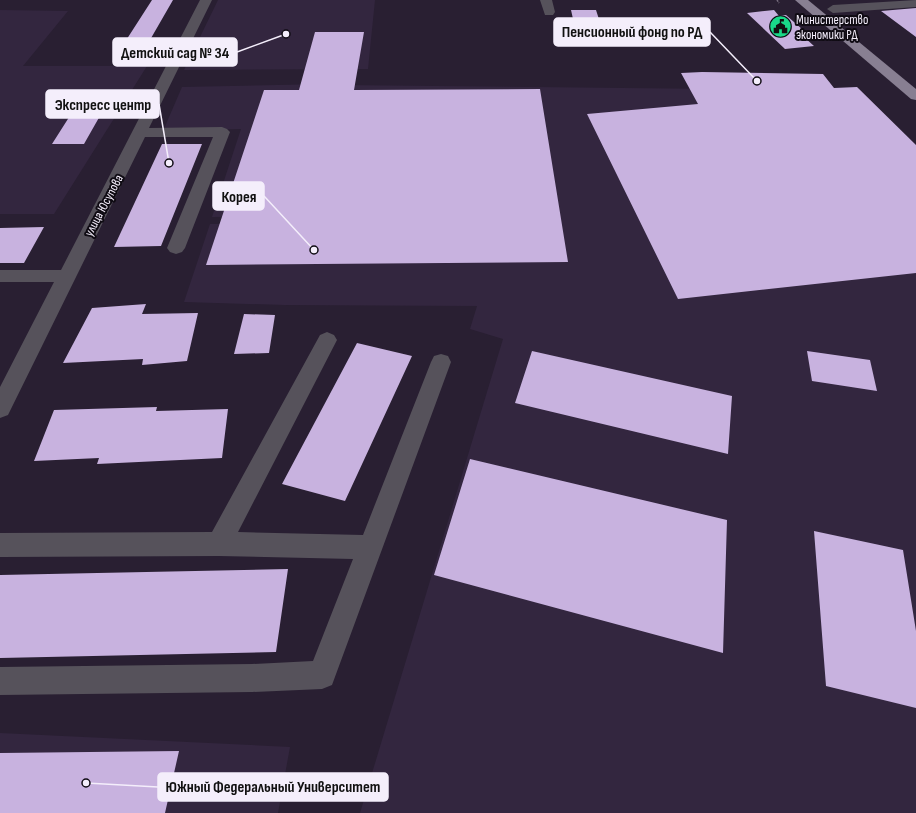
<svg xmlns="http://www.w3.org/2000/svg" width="916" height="813" font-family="'Sofia Sans Condensed',sans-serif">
<rect width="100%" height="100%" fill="#291f32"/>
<path fill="#33263f" d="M218 0H375L368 69 184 70Z
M0 10 68 11 23 66H147L54 214H0Z
M325 84 300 216 212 217 241 129 163 131 182 87Z
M337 85 810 90 916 205V813H360L503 339 470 329 477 306 285 305 184 302 210 224H311Z
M0 733 290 747 278 813H0Z"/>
<path fill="#c8b2df" d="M152 0H173L139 59H114Z
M916 8V37L881 11Z
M571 10H596L606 41H578Z
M774 10 779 16 786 15 811 37H804L814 46 785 49 747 13Z
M315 32H364L354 90 540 89 568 262 206 265 264 90H299Z
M702 72 823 74 834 88 857 87 916 145V273L678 299 587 114 698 104 681 73Z
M80 100H109L84 144H52Z
M162 144H202L161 246 114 247Z
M44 227 24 263H0V228Z
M146 304 142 314 198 313 187 361 142 365 143 359 63 363 92 308Z
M244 314 275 315 269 353 234 354Z
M357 343 412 356 345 501 282 484Z
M532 351 732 396 728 454 515 403Z
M807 351 870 360 877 391 812 381Z
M157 407 156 411 228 409 222 458 97 464 99 458 34 461 54 410Z
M470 459 727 520 723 653 434 575Z
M814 531 903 550 916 631V708L826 686Z
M288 569 276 652 0 658V575Z
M179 751 165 813H0V753Z"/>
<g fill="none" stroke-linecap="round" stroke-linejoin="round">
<path stroke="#776e7f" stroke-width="1.5" stroke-dasharray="2 1" stroke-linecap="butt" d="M777 0 779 3"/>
<path fill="#56525b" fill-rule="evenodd" d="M200 0H212L149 128 222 127 227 129 230 132 185 248 182 252 176 254 170 252 167 248 213 137H145L8 415 0 418V387L54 282H0V270H61Z
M540 0H552L555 12 553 15H545Z
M916 0V7L833 13 827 9 833 5Z
M327 332 334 335 337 340 238 532 363 535 431 362 434 356 441 354 448 356 451 362 332 685 322 689 252 692 0 695V667L252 664 313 661 353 559 219 556 0 557V533L212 532 320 335Z"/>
<path fill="#887f92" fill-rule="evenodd" d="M795 0H808L916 89V100L911 99Z"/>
</g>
<defs>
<symbol id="civic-disc" viewBox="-11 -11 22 22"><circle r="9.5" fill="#19d989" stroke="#0f0b13"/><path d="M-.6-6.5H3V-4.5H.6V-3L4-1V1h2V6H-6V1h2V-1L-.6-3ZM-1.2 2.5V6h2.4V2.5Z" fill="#111"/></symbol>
</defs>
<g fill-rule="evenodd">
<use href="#civic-disc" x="768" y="14" width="25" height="25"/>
</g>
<g text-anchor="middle" stroke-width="4" stroke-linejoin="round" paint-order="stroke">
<g font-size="13" fill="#f4eefb" stroke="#0f0b13" text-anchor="start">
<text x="796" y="24">Министерство<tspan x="796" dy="15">экономики РД</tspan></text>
</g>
<g font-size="13" fill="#f4eefb" stroke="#0f0b13">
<text transform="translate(103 205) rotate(-62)" y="5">улица Юсупова</text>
</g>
</g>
<path fill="none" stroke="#f4eefb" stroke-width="1.5" d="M757 81L710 32M286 34L237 52M169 163L159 104M314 250L264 196M86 783L158 787"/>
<g fill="#f4eefb" stroke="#0f0b13" stroke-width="1.5">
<circle cx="757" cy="81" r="4"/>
<circle cx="286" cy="34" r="4"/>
<circle cx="169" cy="163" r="4"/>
<circle cx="314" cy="250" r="4"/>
<circle cx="86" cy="783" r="4"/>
</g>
<g fill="#f4eefb" stroke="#f4eefb" stroke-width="1.5">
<rect x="554" y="18" width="156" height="28" rx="4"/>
<rect x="113" y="38" width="124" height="28" rx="4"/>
<rect x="46" y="90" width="113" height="28" rx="4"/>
<rect x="213" y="182" width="51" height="28" rx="4"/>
<rect x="158" y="773" width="230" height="28" rx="4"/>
</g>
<g font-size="16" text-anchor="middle" font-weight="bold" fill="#111">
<text x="632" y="37">Пенсионный фонд по РД</text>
<text x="175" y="58">Детский сад № 34</text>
<text x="103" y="110">Экспресс центр</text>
<text x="239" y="202">Корея</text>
<text x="273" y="792">Южный Федеральный Университет</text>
</g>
</svg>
